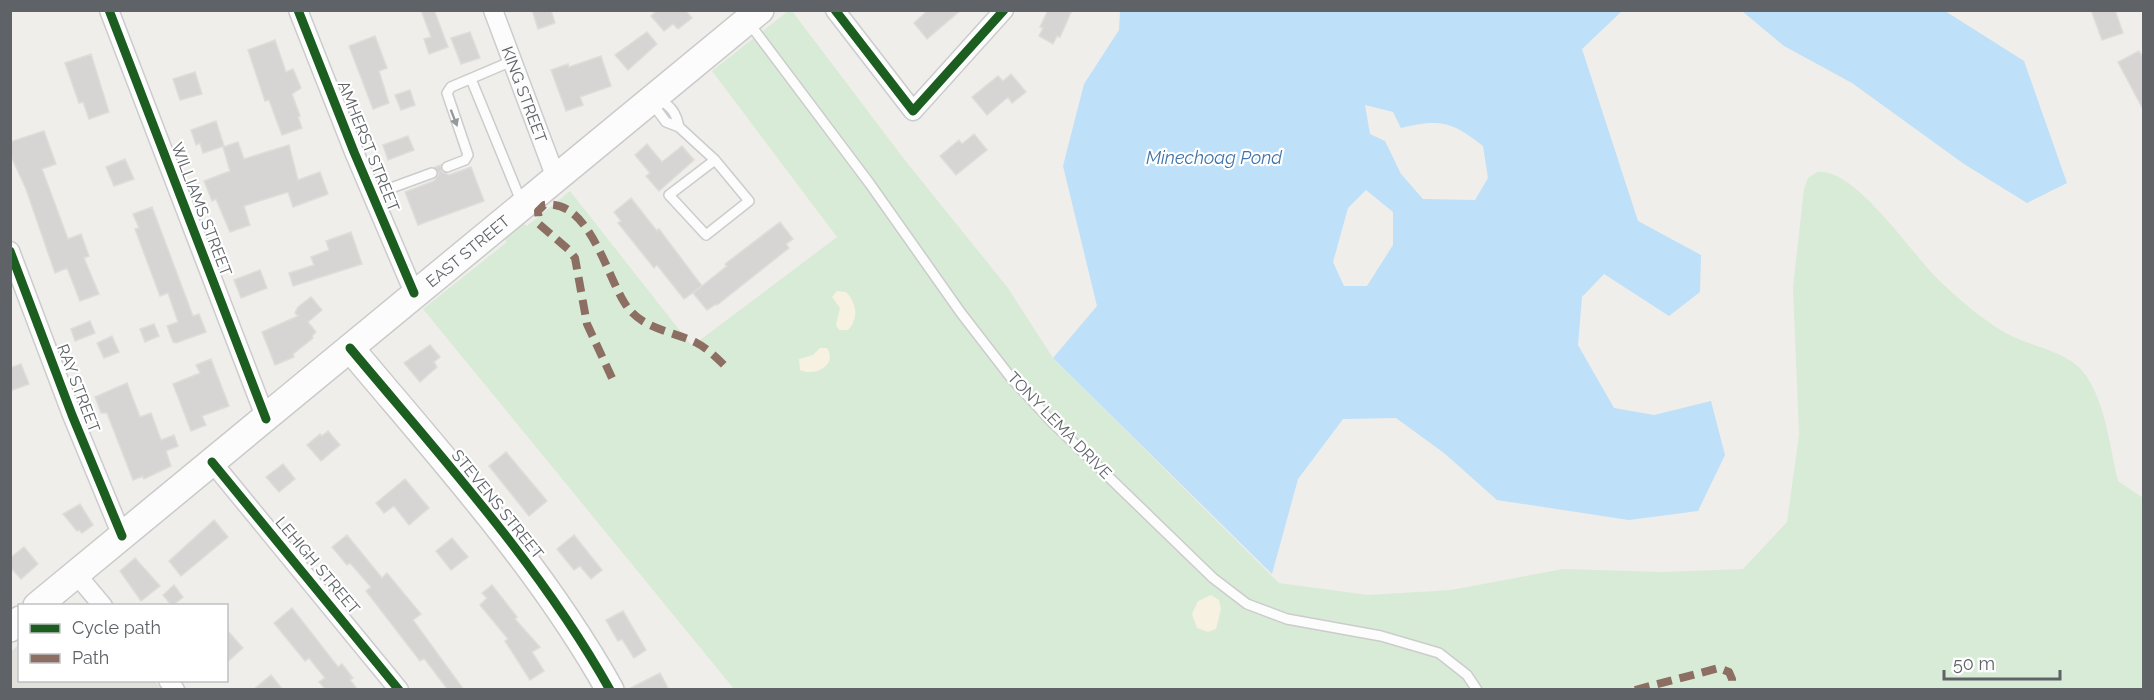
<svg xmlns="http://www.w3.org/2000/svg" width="2154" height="700" font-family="Raleway,sans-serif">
<rect width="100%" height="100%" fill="#efeeea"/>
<path fill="#e2e0da" d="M19 644 20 680 154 681 162 689H11V652Z"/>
<path fill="#d8ebd6" d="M788 11H792L904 159 1008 288 1053 358 1279 583 1368 595 1451 590 1563 569 1662 572 1743 569 1787 522 1799 435 1793 287 1804 189 1808 178 1817 172C1857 167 1914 259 1943 284 1961 301 1983 320 2004 332 2030 348 2069 349 2087 377 2106 406 2110 448 2118 481L2143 498V689H734L423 309 507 242 505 239 524 224 527 226 570 191 692 346 837 237 712 71Z"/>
<path fill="#f6f1e1" d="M837 291 846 292C857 303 859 319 848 330H839L836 325 840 308 832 297Z
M820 348H827C838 365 815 377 800 370L799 359 813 355Z
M1211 595 1219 600 1221 609 1216 629 1208 632 1197 628 1192 614 1198 601Z"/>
<path fill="#bfe0f9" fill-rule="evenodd" d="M1120 11H1622L1582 49 1638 221 1701 255 1700 292 1669 316 1604 274 1582 297 1578 345 1614 408 1654 415 1711 401 1725 455 1698 511 1629 520 1497 500 1444 453 1396 418 1343 419 1298 479 1272 574 1053 358 1097 306 1063 166 1084 84 1119 30ZM1365 105 1393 112 1401 128C1440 119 1451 121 1483 146L1488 178 1475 200 1423 199 1401 174 1385 141 1370 134ZM1366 190 1393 212V245L1367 286H1344L1333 262 1348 208Z
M1742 11H1945L2024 61 2067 183 2027 203 1964 164 1852 83 1784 46Z"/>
<path fill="#d6d5d3" stroke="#deddd9" stroke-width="1.5" d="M421 10H434L448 47 429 54 424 39 431 37Z
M532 10H551L555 23 538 29Z
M657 10H689L687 12 692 18 678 29 673 24 664 31 651 16Z
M928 10H961L927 39 914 23Z
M1048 10H1072L1060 37 1057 36 1053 44 1039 36 1043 28 1040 27Z
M2091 10H2115L2123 33 2102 40Z
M470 32 480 58 461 64 451 38Z
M647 32 657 44 628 70 615 55Z
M375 36 387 68 379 71 389 103 373 109 349 46Z
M275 40 286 72 293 69 301 88 292 94 300 116 298 117 302 128 282 135 269 100 265 101 248 50Z
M2139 51 2144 59V111L2118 62Z
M91 54 109 112 89 119 83 102 79 103 65 63Z
M601 56 611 86 580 97 583 105 566 111 551 70 568 64 569 67Z
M195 72 202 94 180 100 173 79Z
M1011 74 1026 92 1012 103 1008 97 987 115 972 97 998 76 1003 81Z
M410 90 415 105 401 110 395 95Z
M216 121 224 146 203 153 200 143 196 145 191 130Z
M44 131 56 164 42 169 68 239 81 234 89 256 84 258 99 294 80 301 67 268 55 273 26 189 10 154V142Z
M974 134 987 150 956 175 940 156 959 140 962 144Z
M408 136 414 150 388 160 383 145Z
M238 142 244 159 289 145 298 180 320 172 328 194 293 207 288 192 244 206 250 225 230 232 216 199 212 201 204 181 230 171 223 147Z
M647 144 662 162 682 146 694 160 659 191 646 176 650 173 635 155Z
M125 159 134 179 114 186 106 167Z
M441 165 442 172 449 175 471 167 484 201 418 225 405 192 434 181 439 174 435 167Z
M631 198 657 231 659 229 702 286 684 299 657 265 654 268 618 223 621 221 614 212Z
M152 207 193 316 199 314 206 332 176 343 173 342 167 326 178 322 168 293 160 296 135 229 139 228 133 214Z
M780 222 793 239 786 244 789 248 717 305 716 304 707 310 693 293 727 266 725 264Z
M351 232 362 264 293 286 289 273 314 265 311 257 329 250 326 241Z
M260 270 267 288 241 298 234 280Z
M311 297 322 310 308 322 316 332 312 336 313 338 293 354 294 357 275 365 262 332 298 316 295 313 298 307Z
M90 321 95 333 75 341 71 329Z
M154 324 159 336 145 342 140 329Z
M112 336 119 352 104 358 97 343Z
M430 345 440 357 434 362 437 367 420 382 404 363Z
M211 359 229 406 202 416 206 425 191 431 173 384 200 373 196 365Z
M21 364 29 384 10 391V368Z
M127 383 140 417 151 413 161 440 174 435 178 446 166 451 171 466 144 479 143 476 133 480 107 413H101L95 397Z
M328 431 340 445 321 461 307 445 320 434 322 436Z
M506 452 547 501 529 516 489 466Z
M283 464 295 479 279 492 266 477Z
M405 479 429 508 409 525 394 506 384 513 376 503Z
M80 504 93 525 82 533 79 530 77 531 63 514Z
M214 520 228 537 181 576 169 561Z
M347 535 382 578 387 573 421 614 413 620 464 690H448L424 658 420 661 366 591 371 587 350 563 347 565 332 547Z
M574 535 602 570 591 579 580 566 574 570 557 549Z
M452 538 468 557 451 570 436 551Z
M24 547 38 564 21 579 10 567V558Z
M135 558 160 586 141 601 120 571Z
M174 585 183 597 172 606 163 595Z
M492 585 517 617 515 619 540 647 532 652 544 671 530 680 505 641 508 639 480 605 487 598 482 593Z
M292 608 338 667 342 664 353 678 350 680 358 690H326L319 682 325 678 309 658 305 661 274 623Z
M623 611 646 650 634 658 622 639 618 641 606 620Z
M226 629 243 648 226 663Z
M660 673 669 690H627Z
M271 675 283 690H253Z"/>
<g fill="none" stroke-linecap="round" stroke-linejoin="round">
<defs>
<path id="lane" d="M749 23 870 184 961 313 1012 379 1052 422 1213 578 1247 604 1287 619 1381 636 1439 653 1467 675 1477 690
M471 79 521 201
M658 100C671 105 676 113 679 127
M658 101 657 110 666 122 679 127 715 160 749 201 706 235 669 195 715 160
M447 167 465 160 468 155 447 93 451 87 512 61
M372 195 432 173"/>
<g id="street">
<path d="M109 10 266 419"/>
<path d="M298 10 354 152 414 293"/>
<path id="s1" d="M493 10 556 178"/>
<path d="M835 10 913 111 1004 10"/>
<path d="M10 251 72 415 122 536"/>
<path d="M212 462 399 690"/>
<path d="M76 574 103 606"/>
<path d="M168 680 175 690"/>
</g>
<g id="secondary">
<path d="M350 348C441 457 540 565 610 690"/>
<path id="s2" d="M37 606 760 10"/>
<path d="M10 628 20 620"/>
</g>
</defs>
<use href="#lane" stroke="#cbcccc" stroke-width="12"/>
<use href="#street" stroke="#cbcccc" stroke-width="21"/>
<use href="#secondary" stroke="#cacacb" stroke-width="30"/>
<use href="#lane" stroke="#fdfcfc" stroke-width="9"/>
<use href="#street" stroke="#fdfcfc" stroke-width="18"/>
<use href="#secondary" stroke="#fdfcfc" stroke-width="27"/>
<path stroke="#8d6e63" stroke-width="8" stroke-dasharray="15 8" stroke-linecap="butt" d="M612 378 587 324 575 258 569 250 539 224 538 211 544 205C588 198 606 273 624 302 640 329 669 330 695 342 707 348 717 358 727 368
M1635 690 1719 668 1729 672 1732 679V690"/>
<defs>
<path id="cycleway" d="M109 10 266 419
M298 10 354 152 414 293
M835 10 913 111 1004 10
M10 251 72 415 122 536
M350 348C441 457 540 565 610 690
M212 462 399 690"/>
</defs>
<use href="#cycleway" stroke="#fff" stroke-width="13"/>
<use href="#cycleway" stroke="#1b5e20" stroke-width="9"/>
</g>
<defs><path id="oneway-solid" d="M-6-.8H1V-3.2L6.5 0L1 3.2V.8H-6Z" transform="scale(1.5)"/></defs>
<use fill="#96999c" href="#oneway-solid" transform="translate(454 118) rotate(69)"/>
<g text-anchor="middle" stroke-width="4.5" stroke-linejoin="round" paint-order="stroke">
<g font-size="16" fill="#5f6368" stroke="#fff">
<text dy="6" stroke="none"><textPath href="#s1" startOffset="90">KING STREET</textPath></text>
<text transform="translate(369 146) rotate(68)" y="6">AMHERST STREET</text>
<text transform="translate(202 209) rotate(69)" y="6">WILLIAMS STREET</text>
<text dy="6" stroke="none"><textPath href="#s2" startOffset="558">EAST STREET</textPath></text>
<text transform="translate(79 388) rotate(69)" y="6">RAY STREET</text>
<text transform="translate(1060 425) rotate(46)" y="6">TONY LEMA DRIVE</text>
<text transform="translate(498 504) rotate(51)" y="6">STEVENS STREET</text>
<text transform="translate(318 565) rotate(50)" y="6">LEHIGH STREET</text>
</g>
<g font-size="18" font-style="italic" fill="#4174aa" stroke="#fff">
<text x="1214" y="164">Minechoag Pond</text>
</g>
</g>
<rect width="2154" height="700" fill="none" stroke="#5f6368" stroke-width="24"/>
<rect x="18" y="604" width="210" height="78" fill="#ffffff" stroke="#bfc1c3" stroke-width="1.5"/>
<rect x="30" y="624" width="30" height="9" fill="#1b5e20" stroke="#bfc1c3" stroke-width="1.5"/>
<text x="72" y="634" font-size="18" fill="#5f6368">Cycle path</text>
<rect x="30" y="654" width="30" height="9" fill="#8d6e63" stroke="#bfc1c3" stroke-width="1.5"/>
<text x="72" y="664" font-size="18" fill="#5f6368">Path</text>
<path d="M1944 670v9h116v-9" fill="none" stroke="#5f6368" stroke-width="3"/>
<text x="1953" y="670" font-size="18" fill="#5f6368" stroke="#ffffff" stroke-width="4.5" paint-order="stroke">50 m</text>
</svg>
